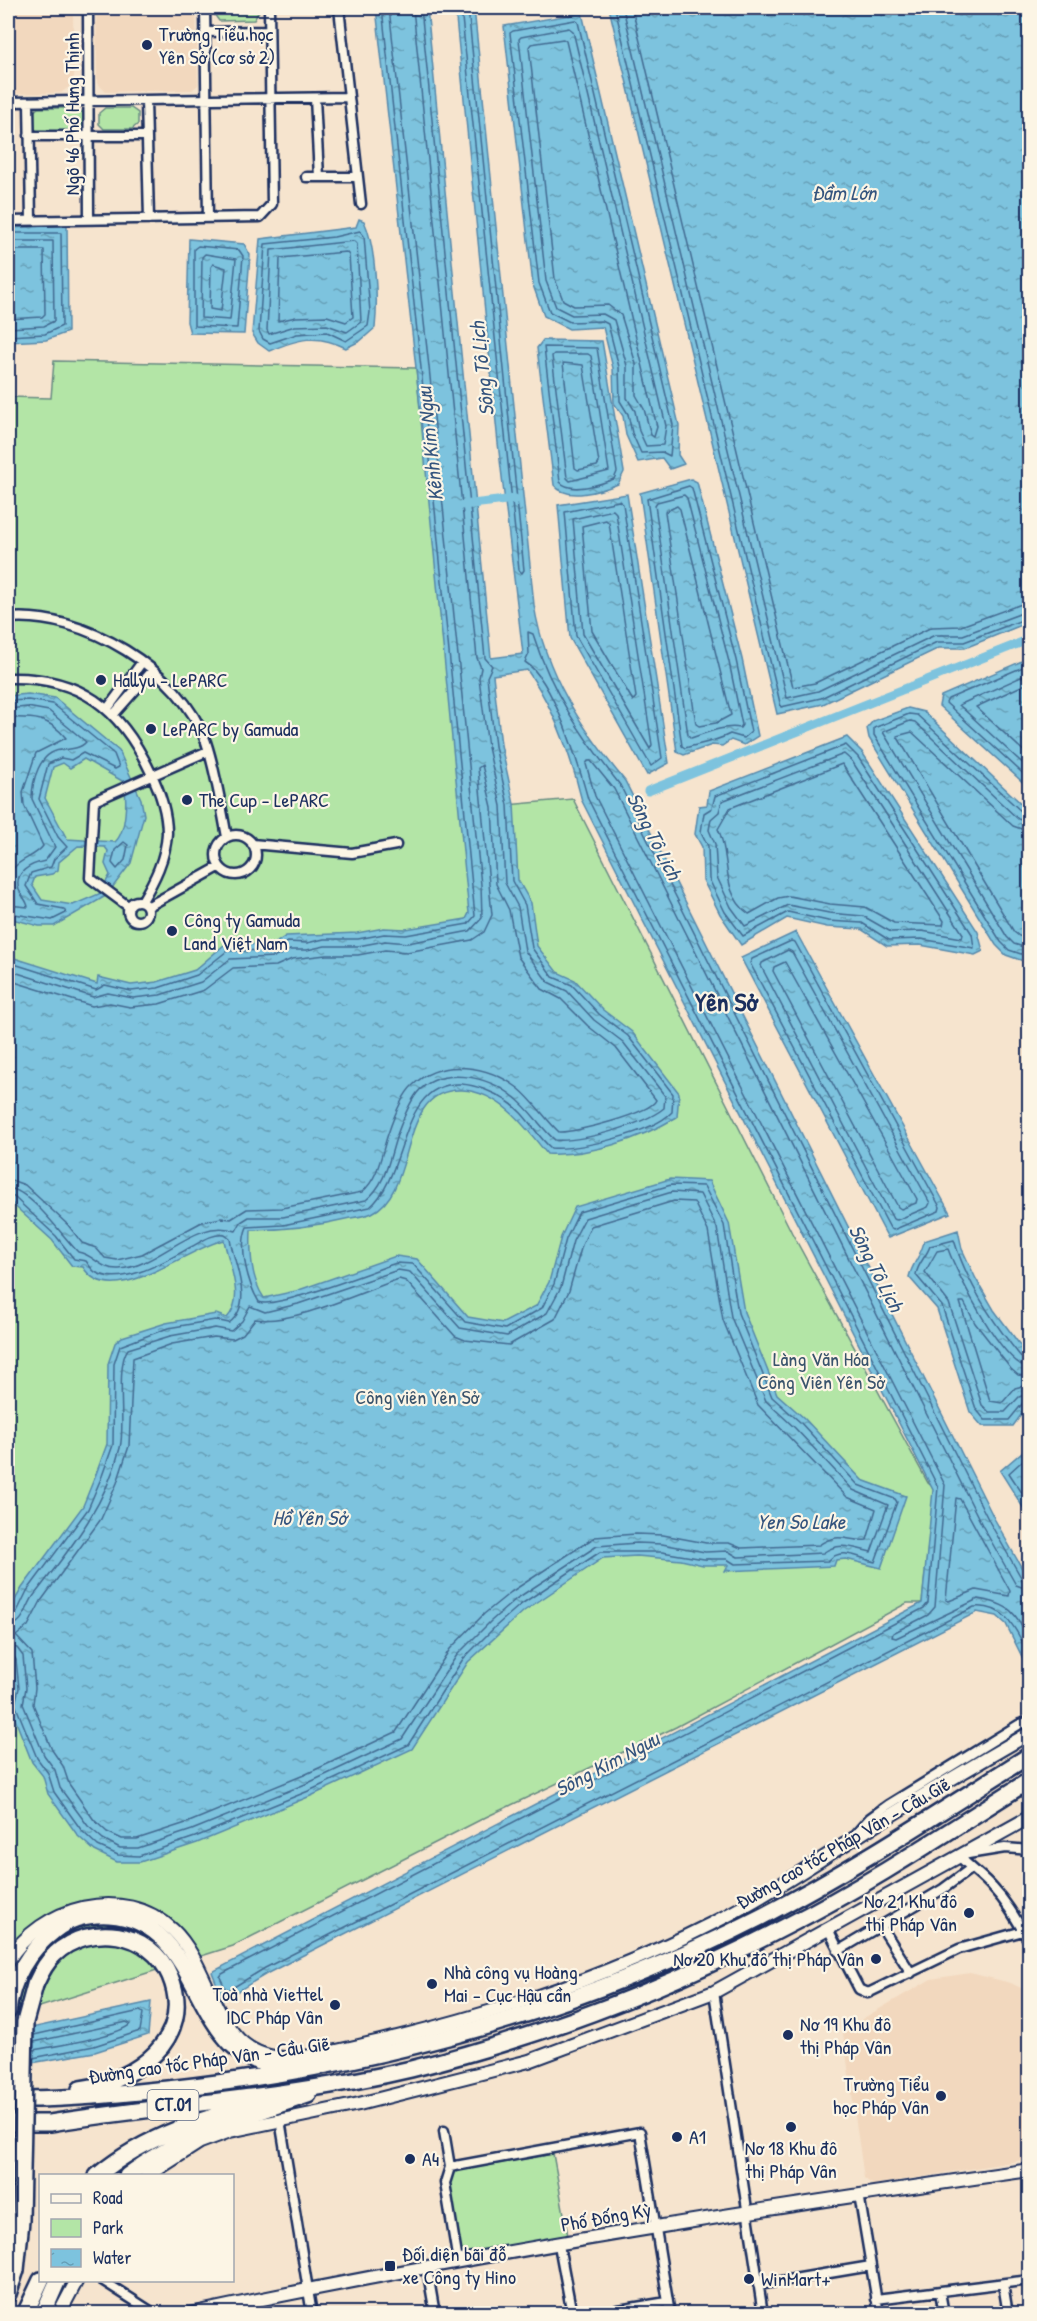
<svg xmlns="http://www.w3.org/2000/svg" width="1037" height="2321" font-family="'Patrick Hand',sans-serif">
<defs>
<pattern id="water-ripples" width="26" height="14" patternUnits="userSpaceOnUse" patternTransform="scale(1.5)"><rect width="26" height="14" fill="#7dc3de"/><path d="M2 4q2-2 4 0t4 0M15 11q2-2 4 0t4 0" fill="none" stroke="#669fb7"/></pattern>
</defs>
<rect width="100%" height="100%" fill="#f6e4ce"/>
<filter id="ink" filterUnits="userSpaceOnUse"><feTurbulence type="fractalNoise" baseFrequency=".0167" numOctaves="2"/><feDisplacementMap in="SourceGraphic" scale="12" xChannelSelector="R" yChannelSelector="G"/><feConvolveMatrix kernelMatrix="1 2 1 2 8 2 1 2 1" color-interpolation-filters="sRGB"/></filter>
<g filter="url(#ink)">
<path fill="#f2d8be" d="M8 8H73L74 83 61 93 8 94Z
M96 8H196L198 85 192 90 106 92 97 83Z
M970 1973 1011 1983 1029 1992V2159L873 2185 864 2178 843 2033 850 2026 931 1979Z"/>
<path fill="#b3e5a6" stroke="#678a82" stroke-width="1.5" d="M214 8H261L254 20 219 21 214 14Z
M38 108H77L83 113V127L77 132H39L32 127V113Z
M105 108H131L138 113V124L132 129H104L99 124V113Z
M54 361 416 368 462 809 573 799 792 1233 928 1483 934 1488 922 1603H907L676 1727 486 1817 233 1946 8 2017V397L51 398Z
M553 2154 568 2236 462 2255 449 2182 455 2171Z"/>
<path fill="url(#water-ripples)" stroke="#5688ab" stroke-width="1.5" fill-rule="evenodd" d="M376 8H427L491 658 523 654 498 443 455 8H474L534 605C545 674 582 729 625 781L995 1520 1029 1581V1671L1006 1624 997 1616 977 1612 268 1973 223 2000 212 1972 922 1603 933 1490 582 801C571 756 555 709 527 670L493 675 501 745 514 804 518 880 531 903 537 946 557 972 575 980 603 1010 632 1032 679 1093 677 1117C640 1139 590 1156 547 1154 525 1126 500 1092 462 1090 396 1087 419 1190 372 1213 366 1216 357 1217 350 1218 317 1226 285 1230 251 1230 250 1253 251 1279 264 1298L296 1291 396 1256 417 1259 468 1317 503 1323 536 1306 549 1282 561 1237 575 1207 670 1179 709 1181 729 1223 744 1312 777 1394 804 1418 862 1480 906 1496 881 1568 846 1559 836 1560 834 1566 725 1571 728 1565H703L681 1560 637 1556 603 1558 524 1611 468 1662 412 1749 313 1795 197 1843 140 1862H117L95 1851 78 1836 48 1794 43 1776 32 1762 9 1704 13 1688 9 1619 12 1605 22 1588 83 1506 96 1474 107 1444 108 1364 115 1343 122 1337 166 1323 216 1314 227 1318C246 1298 228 1263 224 1240 188 1247 111 1313 83 1267L72 1266 52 1240 8 1200V956L97 984 98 977 131 985 157 982 195 970 224 945 274 944 286 936 357 933 384 928 406 929 466 919 469 913 416 368Z
M609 8H1029V622L965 648H939L823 704 777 714Z
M582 13 679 425 678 455 684 464 670 469 662 458 638 462 626 435 623 416 614 403 613 368 603 327 569 329 544 316 533 285 504 26Z
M359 219 364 221C376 247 378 299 375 328L360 341 346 348C316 333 298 339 269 351L258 343 252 333 260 239 356 227Z
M67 225 68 332 46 340 8 342V228Z
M189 239 244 244 250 255 244 334 190 333 187 322Z
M543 340 602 341 624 472 618 484C601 491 567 502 554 485L537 348Z
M691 479 697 482 742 659 758 736 744 745 731 740 722 746 712 745 684 755 677 752 640 493Z
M627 494 669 763 647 775 570 638 558 505Z
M1029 658V788L939 706 941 696Z
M28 694 55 698 119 751 141 799 144 815 131 863 106 896 54 926H39L8 918V696ZM84 759 124 782C127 797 127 831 115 842L67 839 45 798 53 767 63 763 70 768ZM78 846 105 847 108 851 105 864 110 875 99 894 73 905 42 900 32 885 35 877 52 874 58 870 59 862Z
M908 708 924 712 1029 811V963L1006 955 996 945 869 738 867 728 873 721Z
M847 737 862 752 978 932 983 951 975 955 920 945 887 946 861 929 827 927 787 918 741 945 720 914 703 880 702 847 695 834 699 806 707 805 709 791Z
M796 932 950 1213 888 1238 741 958Z
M958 1230 962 1249 976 1279 994 1310 1029 1357V1404L1013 1426H982L970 1412 937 1309 909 1277C912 1263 922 1255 924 1241Z
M1029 1446V1517L1000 1471Z
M151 2002 148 2035 95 2052 8 2067V2033Z"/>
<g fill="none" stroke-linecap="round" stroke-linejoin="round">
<path stroke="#426a91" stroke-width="1.5" d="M461 8 519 570 522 573 524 570 468 8
M615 8 781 707 821 698 937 642H964L1030 617
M623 8 787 698 818 691 935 635H963L1030 610
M632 8 793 687 815 683 932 627 961 626 1030 601
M575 20 578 22 673 425 670 456 662 452 641 453 632 433 628 414 620 401 619 367 608 324 602 321 570 322 550 312 539 283 510 33 513 31Z
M569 28 573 31 666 426 663 445 646 446 639 431 635 411 627 398V366L614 320 603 314 572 315 556 307 546 281 519 39 521 37Z
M563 39 566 41 657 427 654 437 651 435 644 409 636 395V364L621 315 608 305 574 306 563 300 555 279 529 47 531 44Z
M360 231 364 236 370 312 368 326 346 341 327 332 297 334 270 343 263 339 259 331 265 244 334 237Z
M8 233H61L62 326 45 334 8 336
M8 241H53L54 321 44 326 8 328
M354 241 357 244 361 322 347 332 327 325 295 326 269 334 267 330 271 250Z
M198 246 239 250 243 256 237 328 194 326V249Z
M8 250H44L45 314 42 317 8 319
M346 252 349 255 353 317 346 322 327 316 296 317 278 321 280 258Z
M205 254 236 259 230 320 201 318 202 257Z
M213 264 226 268 221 311 210 309 211 267Z
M544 347 597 348 617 472 614 479C601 484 571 494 560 482Z
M588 354 591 356 609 471 570 481 567 478 552 356 554 354Z
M563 363 583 365 599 463 597 466 578 470 575 468Z
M689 486 692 488 736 660 751 732 744 738 730 734C717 741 700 744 685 748L682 746 647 499Z
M684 495 687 498 729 662 742 725 740 728C724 725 706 733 691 738L688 735 655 505 657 502Z
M619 501 623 504 662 758 651 766 576 636 565 512Z
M677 506 680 509 731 715 716 723 699 726 696 724 665 512Z
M613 510 616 513 652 745 650 749 583 634 573 519Z
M606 520 609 523 636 697 633 701 592 631 582 526Z
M1030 664 948 699 946 703 1030 780
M1030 673 959 705 1030 770
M1030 682 976 707 1030 757
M8 701 28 700 53 704 114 754 119 767 115 769 83 753 71 760 61 758 48 764 39 799 58 837 67 847 54 859 51 867 31 873 26 886 38 904 64 909 66 913 52 920 8 913
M8 709 27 707 49 711 86 742C80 749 70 749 61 750 39 752 32 781 32 799L55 847 45 861C31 864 13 872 19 890 22 897 27 900 28 907L8 905
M8 718C32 717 49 717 66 738L36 753 23 792 24 805 43 846C31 863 3 857 11 894L8 896
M846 745 858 757 972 934 974 948 921 939 889 940 862 923 828 921 788 912 743 936 725 912 709 879 708 846 701 832 704 813 712 808 715 796Z
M844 754 852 761 963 934 962 938 922 931 891 932 863 916 829 913 788 905 745 926 731 907 717 877 715 844 709 830 711 819 719 812 722 801Z
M842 764 944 921 943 925 894 923 865 907 830 904 789 896 778 898 749 914C720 894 731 854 718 829L730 808Z
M1030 815 1023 813 917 715 909 714 874 728V735L1001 942 1009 950 1030 957
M1030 823 1018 819 915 722 910 721 883 732 1007 937 1014 944 1030 949
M1030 832 1013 826 912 732 897 736 1014 932 1019 936 1030 939
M124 842 128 845 125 860 117 869 112 863 115 850Z
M791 941 795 942 940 1207 939 1211 893 1230 890 1228 750 963 752 959Z
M788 950 792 952 930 1203 928 1207 897 1220 893 1219 761 966 762 963Z
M8 962 96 990 105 985 131 991 158 988 197 975 227 951 274 950 288 942 307 943 324 939H358L384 934 406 935 468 924 475 916 421 368 382 8
M785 962 917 1199 916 1203 901 1209 898 1207 773 971 774 967Z
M8 970 93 997 108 993 133 998 160 995 201 982 230 959 275 957 290 950H307L325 946H358L385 941 408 943 470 931 482 918 481 885 429 367 389 8
M8 980 92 1006 110 1003 130 1007 159 1004 204 990 233 968 276 966 292 959 326 955H358L385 950 407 952 472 940 484 932 492 915 478 768 482 765 492 807 496 884 509 910 518 957 542 989 561 999 588 1026 616 1048 656 1100C651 1113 575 1133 559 1132 545 1119 534 1101 518 1088 489 1066 442 1057 413 1085 401 1096 393 1119 388 1134 381 1154 379 1178 362 1192L282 1208 247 1209 231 1219 221 1218 202 1222 142 1254 117 1260 105 1258 96 1248 82 1243 68 1225 25 1185 8 1179
M8 1188C31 1190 62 1236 78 1252 95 1255 100 1270 119 1269 160 1267 195 1216 236 1231L241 1222 249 1217H283L366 1200C387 1183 389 1158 397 1135 402 1121 408 1105 417 1093 440 1065 490 1076 514 1097 530 1109 540 1127 555 1140 582 1142 643 1125 664 1108L665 1096 623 1042 594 1020 567 991 548 982 525 951 518 907 505 883 501 806 488 747 479 678 481 668 477 658 413 8
M8 1196 14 1197 56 1236 74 1259 86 1261C89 1265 91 1269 95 1272 122 1288 167 1260 191 1247 202 1241 213 1233 225 1235L230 1239C234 1265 255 1303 229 1323L215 1320 168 1328 120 1346 114 1364 113 1445 102 1476 88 1509 27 1591 15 1616 8 1618
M674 1201 694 1202 708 1231 723 1320 758 1405 847 1497 876 1509 867 1540C848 1542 839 1531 819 1545L741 1548 729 1543H706L663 1535 636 1534 595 1537 511 1592 484 1614 450 1649 396 1732 304 1775 189 1822 137 1839H122L107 1832 94 1820 69 1784 63 1766 52 1750 33 1704 35 1688 32 1653 16 1636 28 1626 41 1601 101 1519 117 1483 129 1446 133 1358 172 1344 214 1337 233 1339 243 1334 255 1319C293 1325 361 1292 399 1279L406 1281 455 1336 465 1340 509 1345 555 1319 569 1291 582 1245 591 1226Z
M1030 1360 1022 1358C993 1323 967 1283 954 1240L930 1246C927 1256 917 1264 916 1275L942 1306 976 1409 985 1420H1009L1023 1403 1030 1401
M1030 1368C1003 1366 957 1274 948 1249L937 1251 925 1272 949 1303 982 1405 989 1412H1005L1019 1397 1030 1393
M1030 1377 1018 1375 1011 1369 975 1323 964 1302H960L990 1401 1002 1403 1015 1388 1030 1384
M1030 1454 1009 1473 1030 1505
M956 1498 960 1499 1010 1591 1009 1596 976 1590 949 1601 946 1600Z
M1030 1583 1022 1579 990 1523 620 785C583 738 551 692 533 634L528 632 529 654 525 662C554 680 579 766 588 799L938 1487 928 1603 924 1608 222 1974 220 1977 225 1988 229 1990 265 1968 974 1607C1008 1604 1017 1632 1030 1657
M1030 1590 1016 1585 983 1527 614 789 591 761H588L586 764 595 796 945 1485 935 1607 928 1615 893 1633 892 1637 896 1638 978 1599C1011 1604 1015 1612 1030 1641
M8 1626C25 1625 26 1605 35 1594 70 1549 106 1505 120 1448 126 1425 115 1365 128 1349L170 1336 215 1328 231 1331 242 1321 250 1306 265 1312 298 1304 398 1270 410 1272 460 1328 507 1336 547 1313 561 1287 573 1241 585 1218 672 1192 700 1194 717 1228 731 1317 766 1401 795 1428 853 1490 888 1505 871 1552C853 1548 839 1541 823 1553L738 1557 728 1551 705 1552 662 1544 637 1543 597 1546 516 1599 491 1621 457 1655 402 1739 308 1783 192 1830 138 1848H120L103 1839 88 1826 60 1788 55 1770 44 1755 23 1704 26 1688 23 1656 17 1648 8 1646
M8 1654 13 1655 16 1660 19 1688 15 1704 37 1758 48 1773 54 1792 82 1831 98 1846 118 1855 139 1856 195 1837 311 1790 408 1745 463 1659 496 1626 520 1605 600 1552H662L704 1559H727L735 1564 828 1561C841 1546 859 1558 875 1562L897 1502 895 1499 858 1485 800 1422 772 1397 738 1313 724 1225 704 1186 671 1185 579 1212 566 1239 554 1284 542 1308 505 1329 465 1322 413 1264 396 1263C375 1270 274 1310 259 1302 248 1284 238 1247 247 1227L283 1225 370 1207C409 1174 398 1081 461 1084 476 1085 494 1092 507 1101 526 1113 535 1134 551 1148 579 1150 652 1133 672 1112L673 1094 628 1036 599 1014 572 985 553 977 532 948 525 905 512 881 508 805 495 746 487 677 492 666 485 658 421 8
M33 2050C51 2047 122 2035 130 2024L127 2022 34 2042
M33 2058 94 2046 140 2031 143 2013 140 2011 34 2035"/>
<path stroke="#7dc3de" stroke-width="9" d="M463 505 515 499
M648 791 1030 639"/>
<defs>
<path id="street" d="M88 8 89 219
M205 8 208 218
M339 8 361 204
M205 32 269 31
M315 98 319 177
M146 100 149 219
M8 102 348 97
M29 102 31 220
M29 136H147
M306 177H356
M8 221 260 217 272 204 269 8
M8 618C83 611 181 670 206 742 216 772 221 806 227 837
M8 678C80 676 120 708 150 771 159 789 167 813 167 833 166 858 154 881 142 901
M108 708 142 662
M114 714 153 670
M216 855a20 20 0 1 1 40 0a20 20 0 1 1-40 0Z
M252 844 352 853 396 845
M128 911a10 10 0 1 1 20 0a10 10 0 1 1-20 0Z
M129 907 90 878 94 801 208 751
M147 907 219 867
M855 1835 870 1818 888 1805 1020 1724 1030 1721
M968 1854 1005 1848 1030 1850
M959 1856C970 1868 983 1876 993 1888 1009 1905 1018 1923 1030 1943
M881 1926 911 1973
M828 1929 859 1989 868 1993 959 1949 1023 1931
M838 1951 943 1889 970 1869
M714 1992 763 2314
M280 2120 312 2314
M444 2131 450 2167
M859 2194 879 2314
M559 2245 572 2314
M458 2262 445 2183 450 2167 640 2132 670 2314
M427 2268 435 2314
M102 2280 155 2314
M1003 2284 1008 2314
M758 2285 871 2266
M940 2292 944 2314
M876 2299 1030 2280
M594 2314 667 2302"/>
<path id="secondary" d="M8 1961C40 1907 124 1883 173 1930 218 1973 212 2070 303 2057 335 2053 366 2044 397 2037 504 2011 612 1974 711 1924 768 1895 821 1859 875 1825 926 1793 978 1763 1030 1733
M147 2176 200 2142 230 2131 359 2104 529 2061 714 1992 1030 1817
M59 2314 77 2280
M190 2314C468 2255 749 2210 1030 2170"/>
<path id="highway" d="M35 1985C40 1974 46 1962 55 1954 89 1922 151 1930 170 1976 196 2038 135 2082 80 2089
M8 2011C12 1979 28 1951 54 1931 70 1918 89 1914 109 1915 212 1922 185 2071 294 2067
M8 2099C70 2100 132 2093 194 2086 392 2062 583 2008 761 1917 854 1869 941 1811 1030 1755
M8 2123H50C170 2104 293 2097 411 2069 540 2037 666 1989 785 1927 870 1884 949 1831 1030 1780
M97 2176C147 2134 208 2117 269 2101
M127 2176C181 2135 245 2116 308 2095
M8 2294 16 2270
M25 2314 41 2280
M43 2314 58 2280"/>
</defs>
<use href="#street" stroke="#1b2f5e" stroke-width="13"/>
<use href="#secondary" stroke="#1b2f5e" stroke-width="16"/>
<use href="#highway" stroke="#1b2f5e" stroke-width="20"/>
<use href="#street" stroke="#fcf5e5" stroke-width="8"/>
<use href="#secondary" stroke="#fcf5e5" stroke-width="12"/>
<use href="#highway" stroke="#fcf5e5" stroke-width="15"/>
<defs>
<path id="highway-bridge" d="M16 2270 21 2221 25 2022 35 1985"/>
</defs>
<use href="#highway-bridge" stroke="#1b2f5e" stroke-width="20" stroke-linecap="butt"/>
<use href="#highway-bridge" stroke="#fcf5e5" stroke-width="15"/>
</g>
</g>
<g fill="#1b2f5e" stroke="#fcf5e5" stroke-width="2">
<circle cx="147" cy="45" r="6"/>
<circle cx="101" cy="680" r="6"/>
<circle cx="151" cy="729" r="6"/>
<circle cx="187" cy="800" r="6"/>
<circle cx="172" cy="931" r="6"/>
<circle cx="969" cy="1913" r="6"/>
<circle cx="876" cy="1959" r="6"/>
<circle cx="432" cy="1984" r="6"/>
<circle cx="335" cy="2005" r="6"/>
<circle cx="788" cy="2035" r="6"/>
<circle cx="941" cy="2096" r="6"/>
<circle cx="791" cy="2127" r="6"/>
<circle cx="677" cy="2137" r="6"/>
<circle cx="410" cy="2159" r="6"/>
<rect x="384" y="2260" width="12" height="12" rx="3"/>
<circle cx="749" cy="2279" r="6"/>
</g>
<g text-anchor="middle" stroke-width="4.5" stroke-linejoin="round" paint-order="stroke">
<rect fill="#fcf5e5" stroke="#5e6a86" stroke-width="1.5" x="147.5" y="2090" width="51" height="30" rx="4.5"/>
<g font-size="18" font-weight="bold" fill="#1b2f5e">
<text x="173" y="2111">CT.01</text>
</g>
<g font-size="20" fill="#1b2f5e" stroke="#fcf5e5" text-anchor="start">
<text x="159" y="41">Trường Tiểu học<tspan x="159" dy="23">Yên Sở (cơ sở 2)</tspan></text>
<text x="113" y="687">Hallyu - LePARC</text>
<text x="163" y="736">LePARC by Gamuda</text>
<text x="199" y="807">The Cup - LePARC</text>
<text x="184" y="927">Công ty Gamuda<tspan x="184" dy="23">Land Việt Nam</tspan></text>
<text x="957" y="1908" text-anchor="end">Nơ 21 Khu đô<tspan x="957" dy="23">thị Pháp Vân</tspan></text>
<text x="864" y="1966" text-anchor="end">Nơ 20 Khu đô thị Pháp Vân</text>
<text x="444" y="1979">Nhà công vụ Hoàng<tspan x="444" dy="23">Mai - Cục Hậu cần</tspan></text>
<text x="323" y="2001" text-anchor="end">Toà nhà Viettel<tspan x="323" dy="23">IDC Pháp Vân</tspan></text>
<text x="800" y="2031">Nơ 19 Khu đô<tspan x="800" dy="23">thị Pháp Vân</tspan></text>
<text x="929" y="2091" text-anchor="end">Trường Tiểu<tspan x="929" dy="23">học Pháp Vân</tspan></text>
<text x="689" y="2144">A1</text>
<text x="791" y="2155" text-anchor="middle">Nơ 18 Khu đô<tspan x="791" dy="23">thị Pháp Vân</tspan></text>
<text x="422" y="2166">A4</text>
<text x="402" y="2261">Đối diện bãi đỗ<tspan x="402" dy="23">xe Công ty Hino</tspan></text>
<text x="761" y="2286">WinMart+</text>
</g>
<g font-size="20" fill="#1b2f5e" stroke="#fcf5e5">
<text transform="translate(72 114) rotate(-90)" y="7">Ngõ 46 Phố Hưng Thịnh</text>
<text transform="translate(843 1843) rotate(-30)" y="7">Đường cao tốc Pháp Vân - Cầu Giẽ</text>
<text transform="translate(209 2060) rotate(-8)" y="7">Đường cao tốc Pháp Vân - Cầu Giẽ</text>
<text transform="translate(606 2217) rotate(-10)" y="7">Phố Đống Kỳ</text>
</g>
<g font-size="20" fill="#39536c" stroke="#fcf5e5">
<text x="821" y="1366">Làng Văn Hóa<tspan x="821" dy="23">Công Viên Yên Sở</tspan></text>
<text x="417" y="1404">Công viên Yên Sở</text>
</g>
<g font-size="21" font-style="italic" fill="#34547e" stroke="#fcf5e5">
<text x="844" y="200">Đầm Lớn</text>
<text transform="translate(482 369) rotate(-96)" y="7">Sông Tô Lịch</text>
<text transform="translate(430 444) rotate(-96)" y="7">Kênh Kim Ngưu</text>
<text transform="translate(654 836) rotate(63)" y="7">Sông Tô Lịch</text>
<text transform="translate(876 1268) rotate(63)" y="7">Sông Tô Lịch</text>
<text x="309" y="1525">Hồ Yên Sở</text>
<text x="801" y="1529">Yen So Lake</text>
<text transform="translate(607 1764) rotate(-28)" y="7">Sông Kim Ngưu</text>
</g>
<g font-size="26" font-weight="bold" fill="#1b2f5e" stroke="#fcf5e5">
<text x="726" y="1011">Yên Sở</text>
</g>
</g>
<rect width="1037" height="2321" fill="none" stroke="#fcf5e5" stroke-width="30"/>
<rect x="15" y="15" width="1007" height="2291" fill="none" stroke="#1b2f5e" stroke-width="2" filter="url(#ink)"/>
<rect x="39" y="2174" width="195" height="108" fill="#fcf5e5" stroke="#a2a6af" stroke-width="1.5"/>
<rect x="51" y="2194" width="30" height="9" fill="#fcf5e5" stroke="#a2a6af" stroke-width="1.5"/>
<text x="93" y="2204" font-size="18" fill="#1b2f5e">Road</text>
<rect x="51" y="2219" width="30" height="18" fill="#b3e5a6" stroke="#a2a6af" stroke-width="1.5"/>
<text x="93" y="2234" font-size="18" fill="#1b2f5e">Park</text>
<rect x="51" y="2249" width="30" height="18" fill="url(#water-ripples)" stroke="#a2a6af" stroke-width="1.5"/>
<text x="93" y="2264" font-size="18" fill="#1b2f5e">Water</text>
</svg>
